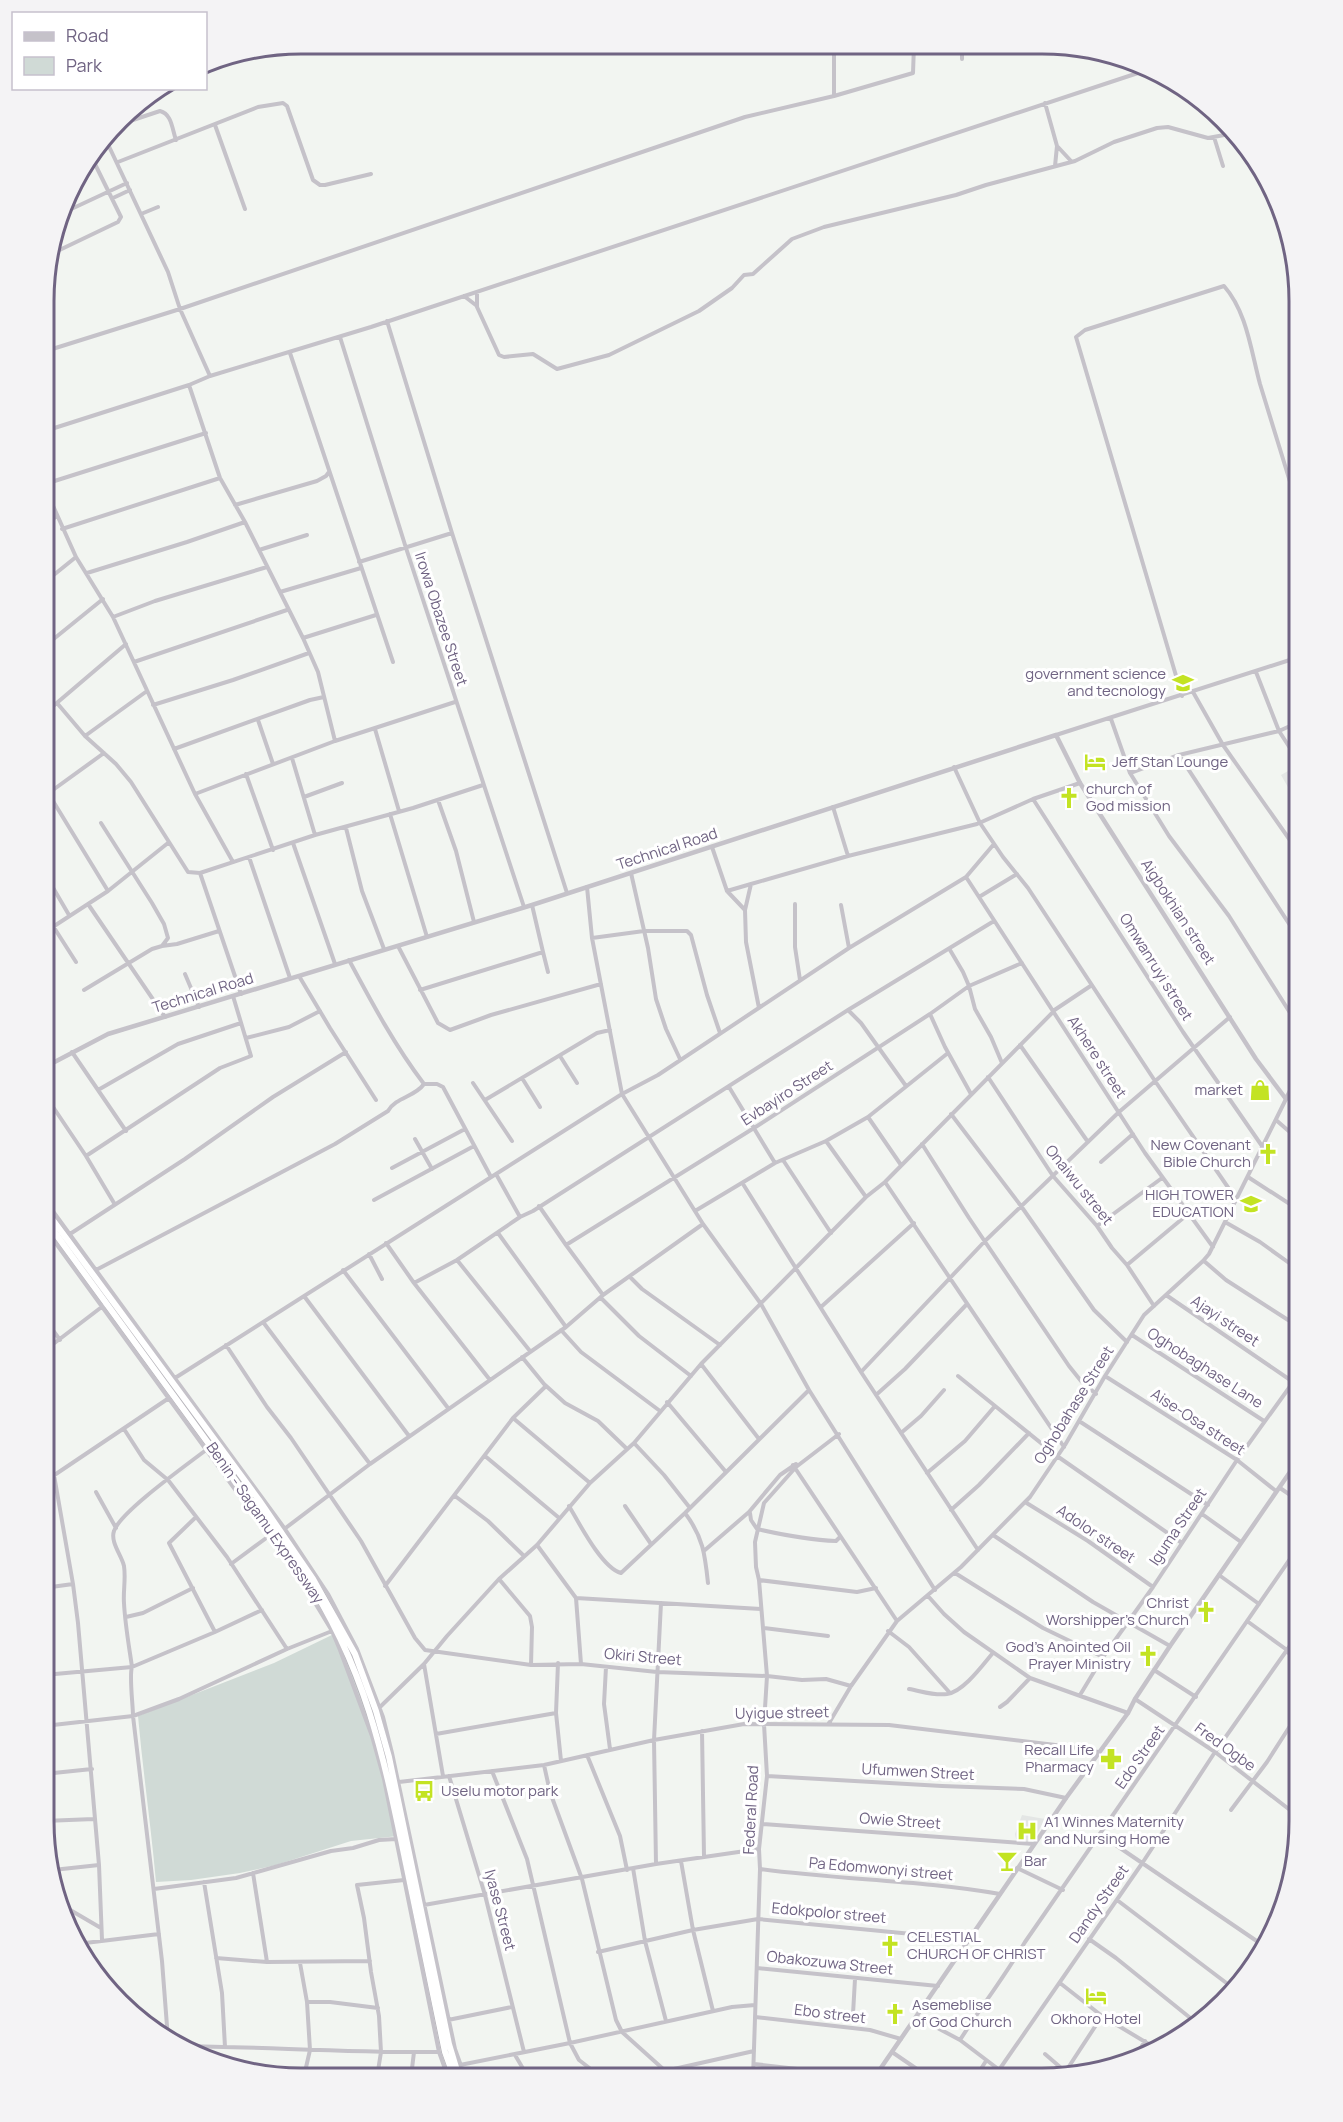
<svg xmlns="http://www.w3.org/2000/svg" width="1343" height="2122" font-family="Manrope,sans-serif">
<rect width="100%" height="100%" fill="#f2f5f1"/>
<path fill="#e4e6e5" d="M1297 766 1299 769V792L1293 796 1281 775Z
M1022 1815 1045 1819 1032 1843 1016 1839 1015 1834Z"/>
<path fill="#d0dad6" d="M334 1634C367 1699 384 1766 398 1836L351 1841 276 1865 240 1873 191 1880 156 1882C151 1826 143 1772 138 1716L274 1663Z"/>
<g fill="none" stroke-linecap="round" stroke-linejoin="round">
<defs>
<path id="trunk" d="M44 1208 259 1500 313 1579 355 1654 376 1711 389 1757 449 2044 459 2077
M44 1218 303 1573C365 1665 384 1757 406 1864 419 1926 432 1989 445 2052L454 2077"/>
</defs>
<use href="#trunk" stroke="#b7b5bb" stroke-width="8"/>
<path stroke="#c5c2c9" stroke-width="4" d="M834 45V96
M962 59V45
M1045 103 1057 146 1055 166
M118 125 160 111C172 114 172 129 176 140
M215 125 245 209
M1214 137 1223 166
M106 140 168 272 180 309 210 376
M1058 147 1071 161
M118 162 258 107 283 103 287 106 313 180 320 185H325L371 174
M113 198 130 190
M67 211 127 183
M141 214 158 207
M49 255 118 222 121 217 92 158
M477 292V307L499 355 504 357 533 354 557 369 609 355 699 311 732 288 744 275 753 274 792 239 824 227 956 195 986 185 1075 161 1114 142 1157 128 1168 127 1208 138 1235 133
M464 296 477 306
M387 321 452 533 567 893
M340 337 406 548 524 907
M46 351 180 309 745 117 834 96 913 73 914 45
M290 353 393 662
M189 385 220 478 245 522 303 638 318 672 335 741
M45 431 189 385 210 376 371 327 1150 69
M45 484 206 433
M45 488 76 557 113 617 195 794 233 862
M235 505 317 481 326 476 329 472
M45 525 57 516
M62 529 220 478
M259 550 307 535
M359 562 452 533
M87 573 187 542 245 522
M45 582 76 557
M280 592 361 568
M113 617 155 601 267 567
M303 638 376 615
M45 646 103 599
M134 662 287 610
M1256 672 1279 731 1299 762
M1193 692 1223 745 1299 853
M1182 696 1076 337 1085 330 1224 286C1247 312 1251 351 1260 384 1273 426 1286 469 1299 511
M57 703 85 736 116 764 131 782 188 872 200 873 315 835 413 808 483 785
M153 705 233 680 309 653
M45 713 126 644
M1111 719 1130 773 1169 836 1229 916 1299 1027
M258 720 273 764
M375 729 399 811
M1056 735 1299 657
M85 736 147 691
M174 749 310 700 324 697
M1179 755 1299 939
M292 758 315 835
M954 767 980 823 1003 857 1028 888 1155 1081 1236 1199
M1130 773 1179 755 1279 731 1299 722
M246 774 273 850
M46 794 53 801 108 891
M195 794 335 741 455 702
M46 795 104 753
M304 797 342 783
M1033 799 1183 1032 1262 1146
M438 800 456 851 474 922
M833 807 848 856
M390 814 427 937
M346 828 362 891 384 949
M293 843 335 964
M712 847 727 891
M249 857 290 978
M200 873 241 994
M631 873 648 948 656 999 666 1029 680 1059
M45 874 69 915
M966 877 1145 1153 1213 1247
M587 887 592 938 622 1094 703 1224
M979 897 1017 874
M88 904 165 1017
M795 904V947L800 980
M841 905 849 948
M745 910 727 891 751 884
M53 926 76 962
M45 932 108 891 168 843
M592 938 644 931H687L691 935 707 995 720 1033
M162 946 177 944 219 931
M398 946 438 1023 450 1030 491 1015 601 984
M950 950 963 972 969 986 975 1009 991 1037 1002 1063
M543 952 548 972
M349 960C372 1003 395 1046 424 1084H437L443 1087 491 1177
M185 974 199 1007
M299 976 330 1028 376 1100
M84 990 152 949 162 946 168 938 164 924 152 903 101 823
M420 990 543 952 532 905
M759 1008 746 942 745 910 751 884 848 856 977 824 1033 799 1080 783
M848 1010 861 1023 906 1086
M1053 1011 1092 985
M930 1014 945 1047 971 1094
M246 1038 289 1027 320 1011
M1020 1045 1088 1142
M72 1052 126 1131
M560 1056 577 1083
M988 1077 1053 1176 1097 1226 1112 1248 1127 1265 1154 1306
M522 1078 540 1107
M473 1083 512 1141
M729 1087 775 1163
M98 1090 178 1044 241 1023
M45 1095 86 1156 114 1203
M485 1100 597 1033 610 1030
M951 1114 1021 1206 1094 1310 1127 1342
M868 1117 901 1165
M1276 1120 1299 1140
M415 1139 432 1169
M826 1141 866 1197
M922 1144 969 1218 1069 1366 1081 1381 1096 1394
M86 1156 220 1068 251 1056 233 996
M783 1160 831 1233
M1101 1162 1133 1134
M392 1168 465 1129
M496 1174 520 1217
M1248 1177 1299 1210
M885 1182 1064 1447
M743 1184 861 1372 978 1550
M44 1199 285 1529 328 1594 357 1649 383 1717 392 1753 455 2049 465 2077
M374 1200 474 1146
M539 1206 566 1245 603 1295
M695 1211 775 1163 826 1141 868 1117 948 1053
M1225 1222 1260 1242 1299 1270
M1097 1226 1162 1178
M44 1227 303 1583 332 1631 340 1650 372 1736 384 1779 439 2052 448 2077
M498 1233 566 1327
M70 1234 185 1159 273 1097 346 1052
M386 1243 414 1283 490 1380
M566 1245 754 1128 930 1014 969 986 1022 963
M369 1254 382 1279
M457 1260 530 1351
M1204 1261 1226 1280 1299 1327
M1127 1265 1188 1214
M96 1270 335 1144 388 1111C396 1097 415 1097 424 1084
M343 1270 448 1408
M630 1277 642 1289 720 1345
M414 1283 457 1260 520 1217 533 1211 848 1010 994 921
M1166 1295 1299 1386
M304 1296 409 1436
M601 1298 639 1336 691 1376
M821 1307 914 1223
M44 1318 60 1340
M263 1322 370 1464
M561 1330 581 1352 660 1411
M1132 1335 1264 1421
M226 1345 267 1407 291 1438 361 1541 415 1638 425 1650 531 1665 581 1664 657 1672 767 1676 802 1680 826 1679 851 1686
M44 1351 103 1306
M522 1357 544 1384 565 1403 598 1421 626 1448
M701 1364 759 1439
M861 1372 985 1241 1119 1112 1230 1017
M958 1376 1057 1456 1182 1543
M1105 1376 1237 1460 1276 1491
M175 1378 496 1174 622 1094 658 1075 849 948 966 877 994 844
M876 1395 905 1369 967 1304
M667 1402 726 1472
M513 1418 590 1483
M1079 1421 1208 1505
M124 1429 144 1460 168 1480 227 1557 287 1649
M901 1433 921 1416 944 1390
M634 1443 664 1475 690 1508
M485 1456 558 1517
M793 1465 897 1621
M927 1473 965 1441 995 1406
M54 1475 73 1584 78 1623 99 1865 102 1940
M44 1482 169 1398
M1280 1488 1299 1501
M96 1492 116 1528
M455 1496 488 1521 523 1555
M1025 1502 1088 1541 1153 1587
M569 1506C579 1523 602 1568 621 1573L685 1513 809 1390
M625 1506 651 1544
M951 1510 979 1485 1029 1433
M685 1513C703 1537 705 1554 708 1583
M750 1513 751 1520 757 1529C783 1535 809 1540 836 1541L840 1537
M1202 1514 1241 1542
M196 1517 169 1543 215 1632
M283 1530 370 1464 566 1327 603 1295 703 1224 761 1304 809 1390 935 1590
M993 1535 1093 1602 1170 1646
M537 1545 576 1598 581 1664
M705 1550 749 1512 780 1475 796 1464
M231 1564 269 1536
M955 1573 1043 1628 1103 1657
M1219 1575 1259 1604
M499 1579 530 1616 532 1627 531 1665
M759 1580 857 1592 876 1588
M385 1586 513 1418 546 1386
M44 1588 73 1584
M928 1596 944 1614 964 1632 1030 1678 1128 1713
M576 1598 761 1609
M126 1617 143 1613 193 1588
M1247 1621 1287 1650
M764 1628 828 1636
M888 1631 909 1647 950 1693
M1286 1651 1299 1660
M558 1663 556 1713 561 1761
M424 1664 443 1776
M606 1667 604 1704 610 1749
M1154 1670 1196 1697
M44 1675 132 1667 215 1632 262 1610
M909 1689C921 1691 934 1696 947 1694 963 1692 982 1666 992 1654
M1080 1695 1103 1657 1153 1587 1237 1460 1299 1374
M1135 1699 1215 1752 1299 1817
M380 1707 424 1664 447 1636 499 1579 537 1545 590 1483 634 1443 701 1364 866 1197 885 1182 1054 1011
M1000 1707 1007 1702 1030 1678
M829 1723 851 1686 897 1621 961 1567 1030 1497 1065 1445 1105 1376 1144 1315 1203 1261 1209 1254 1286 1099
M44 1726 133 1716 179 1699 287 1649 332 1631
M702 1731 704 1856
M436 1734 556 1713
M587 1755 620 1836 627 1870
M544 1765 550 1792 582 1879 616 2020 622 2032 672 2077
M492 1771 527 1859 570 2043 579 2060 601 2077
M44 1774 92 1769
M449 1776 485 1895 524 2052
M767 1776 942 1786 1024 1789 1066 1798
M399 1782 544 1765 654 1740 744 1724 889 1725 1072 1747 1098 1752
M1231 1810 1267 1762 1299 1712
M1290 1810 1299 1795
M44 1821 94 1819
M763 1824 1034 1844
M1101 1835 1264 1946
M681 1861 693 1930 713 2011
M656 1864 654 1740 661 1603
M633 1868 645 1941 666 2021
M1017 1868 1063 1890
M760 1869C840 1880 921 1880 1000 1894
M53 1870 99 1865
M253 1873 267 1962
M204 1882 222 1993 225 2047
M154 1889 236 1878 331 1851 353 1848 379 1840 396 1839
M1117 1900 1233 1988
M60 1904 101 1928
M424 1905 656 1864 759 1849
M1089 1939 1116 1958 1199 2025
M77 1944 159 1934
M598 1952 693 1930 758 1919 943 1937 968 1942
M216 1958 267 1962 370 1961
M300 1963 307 2002 310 2050 304 2076
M757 1968 938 1986
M1060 1983 1102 2016 1157 2049
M307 2002H330L378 2008
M853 2014 855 1979
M755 2017 870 2030 901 2039
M917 2017 960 2040 1010 2078
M448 2020 512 2007
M168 2039 162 1961 133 1716C133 1705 129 1675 132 1667 129 1646 125 1624 124 1603 123 1591 126 1579 124 1566 122 1556 110 1542 114 1531 120 1512 188 1464 206 1450
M960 2040C981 2007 1005 1976 1025 1942L1299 1546
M181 2046C267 2047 353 2053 439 2052
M892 2052 930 2078
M1045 2054 1067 2073
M515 2055 528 2077
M1133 2060 1145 2041
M754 2064 842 2074 851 2078
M460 2065 570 2043 732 2007 755 2005
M999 2070 1143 1862 1215 1752 1299 1633
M665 2071 754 2051
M1064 2074 1102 2016
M377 2077 381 2052 379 2016 371 1972 364 1918 357 1885 404 1880
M411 2077 414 2052
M753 2078 760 1869 759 1849 767 1776 764 1724 767 1676 759 1580 756 1567 755 1542 764 1503 796 1467 839 1434
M975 2078 986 2061"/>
<path stroke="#c5c2c9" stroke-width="4.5" d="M45 1067 108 1034 532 905 1056 735 1080 783 1256 1059 1286 1099 1297 1077 1299 1079
M1245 1976 1267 1942
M874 2078 1066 1798 1128 1713 1135 1699 1170 1646 1299 1459"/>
<use href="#trunk" stroke="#fff" stroke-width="6"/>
</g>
<defs>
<symbol id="university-bare" viewBox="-9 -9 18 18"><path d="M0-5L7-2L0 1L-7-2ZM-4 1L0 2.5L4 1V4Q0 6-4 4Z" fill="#c3e323" stroke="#fff" stroke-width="2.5" paint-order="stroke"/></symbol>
<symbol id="hotel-bare" viewBox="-9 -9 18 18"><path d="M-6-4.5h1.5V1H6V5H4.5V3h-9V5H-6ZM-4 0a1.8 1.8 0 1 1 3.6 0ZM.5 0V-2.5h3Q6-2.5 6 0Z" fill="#c3e323" stroke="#fff" stroke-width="2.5" paint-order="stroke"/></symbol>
<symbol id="church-bare" viewBox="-9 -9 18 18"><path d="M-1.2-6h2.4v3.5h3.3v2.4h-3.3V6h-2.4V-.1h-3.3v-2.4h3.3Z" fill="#c3e323" stroke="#fff" stroke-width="2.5" paint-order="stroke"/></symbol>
<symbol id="shop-bare" viewBox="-9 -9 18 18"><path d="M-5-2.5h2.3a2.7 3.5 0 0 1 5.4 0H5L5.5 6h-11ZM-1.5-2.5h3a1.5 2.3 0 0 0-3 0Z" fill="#c3e323" stroke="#fff" stroke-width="2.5" paint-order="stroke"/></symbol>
<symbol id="school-bare" viewBox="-9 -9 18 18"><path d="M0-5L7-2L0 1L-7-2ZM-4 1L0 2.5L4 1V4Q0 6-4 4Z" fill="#c3e323" stroke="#fff" stroke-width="2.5" paint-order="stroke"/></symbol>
<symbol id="pharmacy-bare" viewBox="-9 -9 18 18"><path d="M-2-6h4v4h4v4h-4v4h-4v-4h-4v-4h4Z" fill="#c3e323" stroke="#fff" stroke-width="2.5" paint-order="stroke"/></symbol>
<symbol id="bus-bare" viewBox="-9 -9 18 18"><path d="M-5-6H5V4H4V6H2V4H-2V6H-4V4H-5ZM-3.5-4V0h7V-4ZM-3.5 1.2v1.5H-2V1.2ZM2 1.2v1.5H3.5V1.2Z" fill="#c3e323" stroke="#fff" stroke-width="2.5" paint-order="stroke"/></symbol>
<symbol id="hospital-bare" viewBox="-9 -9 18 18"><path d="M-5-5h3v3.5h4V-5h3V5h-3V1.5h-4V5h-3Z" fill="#c3e323" stroke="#fff" stroke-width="2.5" paint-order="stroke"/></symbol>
<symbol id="bar-bare" viewBox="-9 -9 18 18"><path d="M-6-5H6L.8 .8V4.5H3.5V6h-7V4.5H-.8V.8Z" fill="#c3e323" stroke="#fff" stroke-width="2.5" paint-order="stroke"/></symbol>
</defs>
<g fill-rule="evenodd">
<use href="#university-bare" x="1168" y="668" width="30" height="30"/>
<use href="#hotel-bare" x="1080" y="747" width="30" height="30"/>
<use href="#church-bare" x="1054" y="783" width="30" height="30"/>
<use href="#shop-bare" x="1245" y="1075" width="30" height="30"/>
<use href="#church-bare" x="1253" y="1139" width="30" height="30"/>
<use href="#school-bare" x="1236" y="1189" width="30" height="30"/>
<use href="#church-bare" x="1191" y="1597" width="30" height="30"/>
<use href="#church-bare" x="1133" y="1641" width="30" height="30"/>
<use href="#pharmacy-bare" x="1096" y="1744" width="30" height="30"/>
<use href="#bus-bare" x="409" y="1776" width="30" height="30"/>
<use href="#hospital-bare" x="1012" y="1816" width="30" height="30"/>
<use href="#bar-bare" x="992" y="1846" width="30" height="30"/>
<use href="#church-bare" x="875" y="1931" width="30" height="30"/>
<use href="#hotel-bare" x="1081" y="1981" width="30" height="30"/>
<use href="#church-bare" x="880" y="1999" width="30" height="30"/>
</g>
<g text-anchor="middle" stroke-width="6" stroke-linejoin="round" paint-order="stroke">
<g font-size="15" fill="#706483" stroke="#fff">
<text transform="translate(441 619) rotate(72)" y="5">Irowa Obazee Street</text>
<text transform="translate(667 849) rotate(-18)" y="5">Technical Road</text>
<text transform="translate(1178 912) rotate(57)" y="5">Aigbokhian street</text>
<text transform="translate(1156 967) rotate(58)" y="5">Omwanruyi street</text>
<text transform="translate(203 993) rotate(-17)" y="5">Technical Road</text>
<text transform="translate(1097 1057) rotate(57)" y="5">Akhere street</text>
<text transform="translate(787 1093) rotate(-33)" y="5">Evbayiro Street</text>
<text transform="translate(1079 1185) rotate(51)" y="5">Onaiwu street</text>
<text transform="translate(1225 1321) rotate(34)" y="5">Ajayi street</text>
<text transform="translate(1205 1368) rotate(33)" y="5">Oghobaghase Lane</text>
<text transform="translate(1074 1405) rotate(-58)" y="5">Oghobahase Street</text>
<text transform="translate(1198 1422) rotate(33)" y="5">Aise-Osa street</text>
<text transform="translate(265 1523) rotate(55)" y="5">Benin - Sagamu Expressway</text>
<text transform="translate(1178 1527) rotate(-56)" y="5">Iguma Street</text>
<text transform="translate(1096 1534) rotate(34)" y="5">Adolor street</text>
<text transform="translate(643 1657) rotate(5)" y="5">Okiri Street</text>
<text transform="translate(782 1713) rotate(-1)" y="5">Uyigue street</text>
<text transform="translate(1225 1747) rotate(36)" y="5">Fred Ogbe</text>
<text transform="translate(1140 1757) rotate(-55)" y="5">Edo Street</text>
<text transform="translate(918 1772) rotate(3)" y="5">Ufumwen Street</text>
<text transform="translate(751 1810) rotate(-87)" y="5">Federal Road</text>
<text transform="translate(900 1821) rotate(4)" y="5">Owie Street</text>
<text transform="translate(881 1869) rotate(5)" y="5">Pa Edomwonyi street</text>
<text transform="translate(1099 1904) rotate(-55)" y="5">Dandy Street</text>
<text transform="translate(500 1910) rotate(75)" y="5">Iyase Street</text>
<text transform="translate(829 1913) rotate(5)" y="5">Edokpolor street</text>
<text transform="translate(830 1963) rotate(6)" y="5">Obakozuwa Street</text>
<text transform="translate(830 2014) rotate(7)" y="5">Ebo street</text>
</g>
<g font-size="15" fill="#706483" stroke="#fff" text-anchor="end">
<text x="1166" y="679">government science<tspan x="1166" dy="17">and tecnology</tspan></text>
<text x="1112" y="767" text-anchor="start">Jeff Stan Lounge</text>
<text x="1086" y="794" text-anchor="start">church of<tspan x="1086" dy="17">God mission</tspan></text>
<text x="1243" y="1095">market</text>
<text x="1251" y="1150">New Covenant<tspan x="1251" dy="17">Bible Church</tspan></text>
<text x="1234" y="1200">HIGH TOWER<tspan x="1234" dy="17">EDUCATION</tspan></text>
<text x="1189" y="1608">Christ<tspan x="1189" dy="17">Worshipper's Church</tspan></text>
<text x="1131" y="1652">God's Anointed Oil<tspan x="1131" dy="17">Prayer Ministry</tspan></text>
<text x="1094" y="1755">Recall Life<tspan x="1094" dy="17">Pharmacy</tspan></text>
<text x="441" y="1796" text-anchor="start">Uselu motor park</text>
<text x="1044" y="1827" text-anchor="start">A1 Winnes Maternity<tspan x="1044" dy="17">and Nursing Home</tspan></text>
<text x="1024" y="1866" text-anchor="start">Bar</text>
<text x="907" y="1942" text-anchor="start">CELESTIAL<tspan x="907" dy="17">CHURCH OF CHRIST</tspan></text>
<text x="912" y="2010" text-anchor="start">Asemeblise<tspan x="912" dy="17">of God Church</tspan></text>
<text x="1096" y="2024" text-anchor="middle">Okhoro Hotel</text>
</g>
</g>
<path d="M0 0H1343V2122H0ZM301 54H1042A247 247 0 0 1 1289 301V1821A247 247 0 0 1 1042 2068H301A247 247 0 0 1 54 1821V301A247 247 0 0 1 301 54Z" fill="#f4f3f5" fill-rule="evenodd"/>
<path fill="none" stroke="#706483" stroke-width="3" d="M301 54H1042A247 247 0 0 1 1289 301V1821A247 247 0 0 1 1042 2068H301A247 247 0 0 1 54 1821V301A247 247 0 0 1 301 54Z"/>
<rect x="12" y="12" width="195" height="78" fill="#ffffff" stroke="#c6c1cd" stroke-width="1.5"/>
<rect x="24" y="32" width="30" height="9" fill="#c5c2c9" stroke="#c6c1cd" stroke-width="1.5"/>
<text x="66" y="42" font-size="18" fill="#706483">Road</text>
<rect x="24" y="57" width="30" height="18" fill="#d0dad6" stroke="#c6c1cd" stroke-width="1.5"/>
<text x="66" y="72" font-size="18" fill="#706483">Park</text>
</svg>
